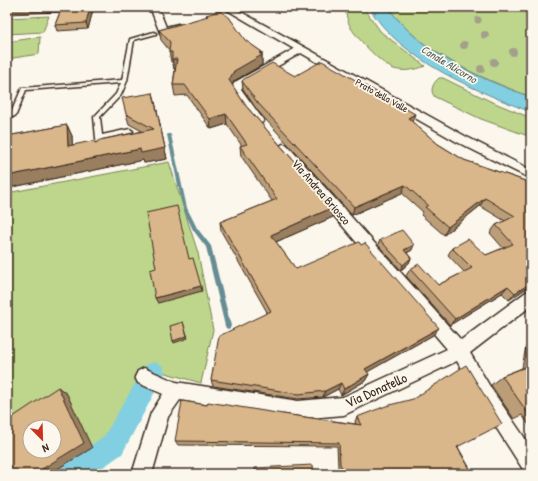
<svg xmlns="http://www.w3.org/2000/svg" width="538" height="481" font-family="'Patrick Hand',sans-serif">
<rect width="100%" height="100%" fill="#fbf7ec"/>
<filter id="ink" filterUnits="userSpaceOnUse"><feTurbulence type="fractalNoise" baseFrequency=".025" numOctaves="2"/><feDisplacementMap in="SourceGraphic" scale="8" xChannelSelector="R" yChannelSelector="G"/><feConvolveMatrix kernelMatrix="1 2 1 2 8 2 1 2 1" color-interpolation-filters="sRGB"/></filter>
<g filter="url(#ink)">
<path fill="#bdd68c" stroke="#7c8055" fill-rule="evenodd" d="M345 7H363L381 32 425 66C416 70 403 72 394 69 382 65 358 39 351 28 347 21 346 14 345 7Z
M388 7H531V97C480 77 421 54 388 7Z
M49 16 43 32 7 34V18Z
M40 37 39 54 7 59V42Z
M439 78H443L490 101 531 118V137L481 119 435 97C429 91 433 83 439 78Z
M169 162 198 253 213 330 201 383 148 368 114 434 53 474H7V193ZM30 427H54V451H30Z"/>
<path fill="#82cfe1" stroke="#668d93" d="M369 7H388C420 53 480 79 531 97V112C477 91 399 60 369 7Z"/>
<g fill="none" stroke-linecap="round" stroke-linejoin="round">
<path fill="#668d93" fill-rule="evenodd" d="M168 134H170L171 135 187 208 197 228 211 246 231 326 230 328 228 329 226 328 225 326 206 247 193 230 183 208 167 135Z"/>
<path fill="#82cfe1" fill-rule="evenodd" d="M154 362 162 365 165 373 122 454 93 474H58L62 465 104 436 146 365Z"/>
<defs>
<path id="service" d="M154 32 156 33V34L134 40 127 81 121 95 100 117 102 135 130 129 133 131 130 133 102 139 103 149 102 150 100 151 97 149 94 117 116 94 121 83 26 90 16 115 13 117 10 115 22 88 122 80 130 39Z"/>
<path id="minor" d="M150 7H158L166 27 178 24 182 27 166 33H160Z
M222 7H232L465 136 531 170V179L457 142 301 53 243 86 241 89 264 121 258 125 254 124 231 89 235 82 294 49Z
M283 144 287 145 461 340 526 292 531 290V306L470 353 492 390 531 447V474L524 471 480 402 457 361 344 415 298 419 180 400 168 417 152 474H132L151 413 163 394 138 383 135 377 138 371 144 368 176 382 298 401 343 397 447 349 279 151 277 148Z"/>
</defs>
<use href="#service" stroke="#3b2a1e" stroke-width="3"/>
<use href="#minor" stroke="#3b2a1e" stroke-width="3"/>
<use href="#service" fill="#fbf7ec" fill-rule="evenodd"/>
<use href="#minor" fill="#fbf7ec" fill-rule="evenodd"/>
</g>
<g fill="#a49e8a">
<circle cx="478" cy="20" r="3.5"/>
<circle cx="485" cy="35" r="4"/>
<circle cx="464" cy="45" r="4"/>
<circle cx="513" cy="52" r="4"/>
<circle cx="494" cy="62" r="4"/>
<circle cx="481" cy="69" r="4"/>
</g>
<path fill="#bb9d78" stroke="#3b2a1e" d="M7 7H99L98 10H93L88 29 57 31 55 25 60 12 7 14Z
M206 15 262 52V65L234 81 232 85 246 106 334 207 333 217 276 242 296 269 433 335 367 372 369 374 365 381 341 395 338 389 323 397 298 399 213 386 211 380 267 312 221 231 220 222 272 201 241 156 240 146H242L227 124 211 129 187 95 175 96 173 85 175 69H174L173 62H171L169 50 161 40 159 30 207 17Z
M295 76 412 122 438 144 464 160 531 183V285L509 300 502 293 450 325 406 276 410 269 438 285 464 272 448 255 452 248 486 255 503 248 490 233 496 225 505 221 480 206 444 235 421 215 423 212 402 193 352 215 257 110 243 89 242 81Z
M153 93 167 159 144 163 143 160 8 188 7 186V136L67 125 72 136V145L96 143 142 131 129 124 126 114Z
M380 240 412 250 407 253 411 258 409 263 401 270 378 245Z
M531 341V428L522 415 514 419 491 385 502 376 522 368 526 346Z
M283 414 356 424 355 421 357 417 458 447 473 474H341L338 467 337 446 178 445 175 441Z"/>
<path fill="#997f61" stroke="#3b2a1e" d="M90 7H92L93 10 88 29 86 23Z
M262 52V65L234 81 230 90 229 80 234 71Z
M172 59H177L178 69H174Z
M153 93 167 159 144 163 143 160 8 188 7 186V176L140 149 165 148Z
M226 114 227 124 211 129 210 119Z
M415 114 412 122 408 118Z
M67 125 72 136 73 156 68 146Z
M405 185 402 193 352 215 354 207Z
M485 198 480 206 444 235 448 227Z
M334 207 333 217 271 244V235Z
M414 245 412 250 402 256 404 250Z
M411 258 409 263 401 270 403 265Z
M531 283V285L509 300 515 293Z
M201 286 202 291 158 303 155 298Z
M508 286 502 293 450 325 455 319Z
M183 322 188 338 174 343 173 341Z
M439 328 433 335 362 375 365 369Z
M369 374 365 381 341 395 344 389Z
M341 383 338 389 323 397 325 391Z
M58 387 67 394 92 448 49 474H34Z
M93 471 100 474H94Z"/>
<path fill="#dab68b" stroke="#3b2a1e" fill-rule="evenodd" d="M7 7H38L7 8Z
M62 7H90L86 23 55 25Z
M220 11 229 17 245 40 262 52 259 53 262 55 234 71 229 80 246 106 334 207 271 235 296 269 359 242 361 245 365 243 439 328 365 369 369 374 344 389 341 383 325 391 299 394 211 380 219 336 271 311 220 222 277 199 240 146 247 144 226 114 210 119 185 85H173L177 59H172V52H169L170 42 159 30 208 16 206 15Z
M322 61 415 114 408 118 438 144 464 160 531 183V283L515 293 508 286 455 319 410 269 419 264 438 285 472 268 452 248 468 239 486 255 513 244 496 225 515 216 485 198 448 227 425 207 428 205 405 185 354 207 257 102 242 81 244 79 272 63 295 76Z
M153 93 165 148 141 153 140 149 7 176V136L67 125 68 146 92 141 96 143 100 140 154 129 126 114 122 98Z
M177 206 189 259 193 258 201 286 155 298 150 270 156 268 146 213Z
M402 230 414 245 404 250 411 258 403 265 380 240Z
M183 322 187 336 173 341 170 326Z
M466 365 502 424 457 447 473 474H345L340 464 339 443 175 441 182 401 207 405 208 402 283 414 361 425 357 417 386 406 413 399Z
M531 365V410L527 412 502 376Z
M58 387 84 443 34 474H7V421ZM30 427H54V451H30Z
M313 465 314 474H255V468Z
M93 471 94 474H88Z"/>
</g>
<g text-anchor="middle" stroke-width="3.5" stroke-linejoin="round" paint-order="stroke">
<g font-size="10" fill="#3b2a1e" stroke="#fbf7ec">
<text transform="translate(382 95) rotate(29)" y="4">Prato della Valle</text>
</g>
<g font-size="11" font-style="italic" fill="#505c58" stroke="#fbf7ec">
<text transform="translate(449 64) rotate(31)" y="4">Canale Alicorno</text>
</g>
<g font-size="12" fill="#3b2a1e" stroke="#fbf7ec">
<text transform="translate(321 192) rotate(49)" y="4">Via Andrea Briosco</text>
</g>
<g font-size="14" fill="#3b2a1e" stroke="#fbf7ec">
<text transform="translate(376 390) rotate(-24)" y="5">Via Donatello</text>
</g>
</g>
<rect width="538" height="481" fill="none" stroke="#fbf7ec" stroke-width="24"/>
<rect x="12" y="12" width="514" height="457" fill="none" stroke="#3b2a1e" stroke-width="1.5" filter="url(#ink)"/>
<g transform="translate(42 439) rotate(157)"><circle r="19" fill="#fbf7ec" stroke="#aea59a"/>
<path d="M0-3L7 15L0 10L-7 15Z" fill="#c8321e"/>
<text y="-6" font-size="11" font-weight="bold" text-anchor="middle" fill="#3b2a1e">N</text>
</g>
</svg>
